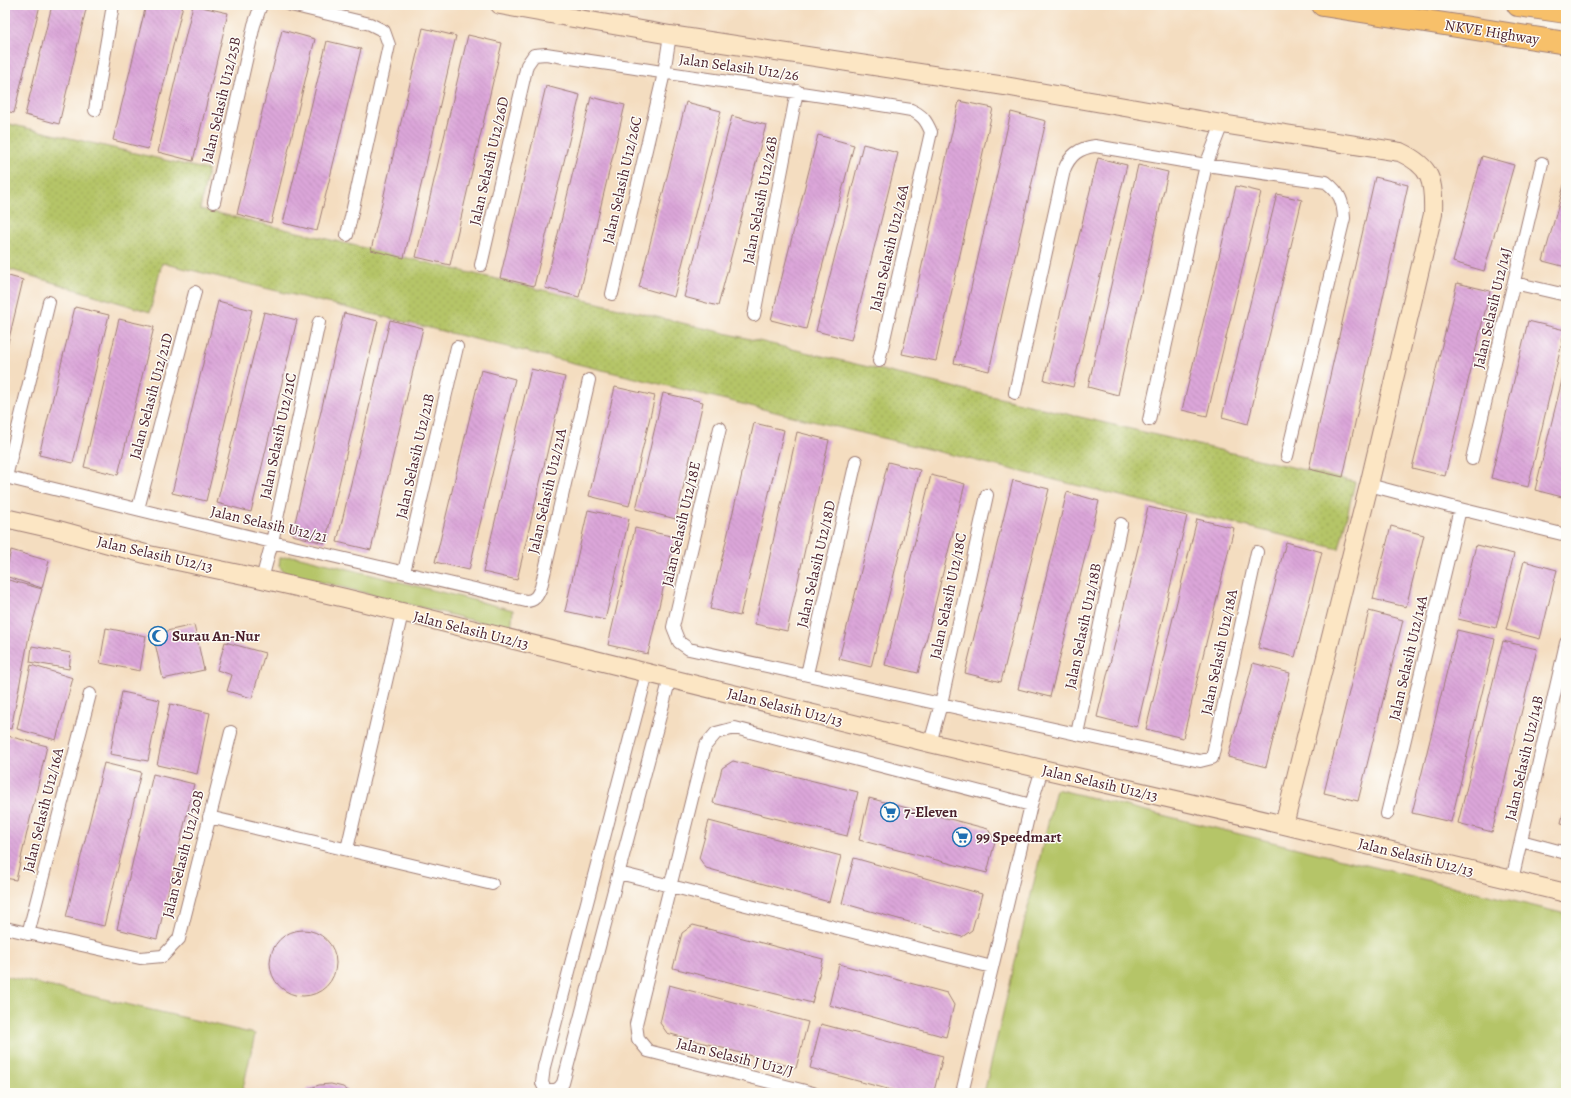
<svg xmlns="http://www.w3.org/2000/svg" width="1571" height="1098" font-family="Alegreya,serif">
<defs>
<pattern id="park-dots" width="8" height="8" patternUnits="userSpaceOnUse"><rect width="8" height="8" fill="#b5c567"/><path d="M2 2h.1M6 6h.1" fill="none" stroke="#9da95a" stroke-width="1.8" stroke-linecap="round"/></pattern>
<pattern id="building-back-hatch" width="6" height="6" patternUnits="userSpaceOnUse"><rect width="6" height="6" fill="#dba6d9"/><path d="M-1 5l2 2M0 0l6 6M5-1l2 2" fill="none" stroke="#bd8eba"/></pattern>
</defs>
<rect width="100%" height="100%" fill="#fdfcf7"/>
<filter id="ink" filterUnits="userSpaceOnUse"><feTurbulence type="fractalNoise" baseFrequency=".025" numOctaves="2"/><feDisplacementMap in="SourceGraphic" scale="8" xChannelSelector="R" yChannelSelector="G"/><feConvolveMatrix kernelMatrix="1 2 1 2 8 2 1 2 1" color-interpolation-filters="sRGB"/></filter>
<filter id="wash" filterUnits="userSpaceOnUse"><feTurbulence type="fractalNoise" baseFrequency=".012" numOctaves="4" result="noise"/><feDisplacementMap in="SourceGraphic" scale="16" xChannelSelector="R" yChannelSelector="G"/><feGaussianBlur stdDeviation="0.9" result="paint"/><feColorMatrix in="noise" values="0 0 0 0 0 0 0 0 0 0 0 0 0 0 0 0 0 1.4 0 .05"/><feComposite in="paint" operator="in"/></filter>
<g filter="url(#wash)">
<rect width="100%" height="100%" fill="#f4ddc0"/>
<path fill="#b5c567" stroke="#807249" d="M291 556 300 557 513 610 511 630 290 574 284 572 279 566 280 558Z
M1056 789 1566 914V1093H984Z
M5 976 255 1034 242 1093H5Z"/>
<path fill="url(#park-dots)" stroke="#807249" d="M5 123 208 170 200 209 1355 482 1339 549 162 263 150 312 5 268Z"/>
<g id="blocks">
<path fill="url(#building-back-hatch)" d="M5 5H40L14 113 5 111Z
M52 5H87L59 124 25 115Z
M146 5H183L148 149 113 140Z
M193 5 228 13 193 161 158 152Z
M423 28 456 36 404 258 371 250Z
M282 30 315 39 271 223 237 214Z
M468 35 502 43 450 265 416 257Z
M327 41 361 49 317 231 283 223Z
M546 86 580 95 534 286 500 278Z
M591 97 625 105 579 297 545 288Z
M959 101 993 108 936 361 902 354Z
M686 102 721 111 674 297 639 287Z
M1011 112 1046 121 989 371 954 363Z
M732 116 766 125 718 306 684 297Z
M818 135 854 145 806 329 771 320Z
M863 144 898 153 851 340 816 331Z
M1482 156 1514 165 1484 271 1453 262Z
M1098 158 1127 165 1073 387 1044 380Z
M1138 165 1168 172 1118 395 1088 387Z
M1375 177 1408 185 1343 477 1309 469Z
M1566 178V267L1543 261Z
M1236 186 1261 192 1207 416 1182 410Z
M1277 194 1302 200 1248 424 1222 417Z
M5 275 23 280 6 351H5Z
M1457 283 1490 291 1445 476 1412 468Z
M218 301 252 310 206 501 172 493Z
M75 307 109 315 73 463 39 455Z
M264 312 297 320 251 512 217 503Z
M344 313 378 321 325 543 292 535Z
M119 319 154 327 118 475 84 467Z
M390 320 423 328 371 550 337 542Z
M1528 321 1565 330 1528 487 1491 478Z
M1565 368H1566V498L1535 490Z
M531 369 565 377 517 580 483 572Z
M481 370 515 379 469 570 435 562Z
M615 387 655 396 629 506 589 496Z
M663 393 703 402 676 519 636 509Z
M754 423 784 430 740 616 710 609Z
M797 432 829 440 787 631 755 624Z
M888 462 920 470 871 667 839 659Z
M931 475 965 484 918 673 885 665Z
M1013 480 1049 489 1001 682 965 673Z
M1067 492 1099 501 1050 697 1018 689Z
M1148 507 1187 516 1137 727 1097 717Z
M588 510 629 519 605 620 565 611Z
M1197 519 1234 528 1183 738 1146 729Z
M1391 526 1424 535 1406 607 1373 599Z
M635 528 675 537 648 654 608 645Z
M1286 542 1322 552 1295 657 1258 648Z
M1476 545 1514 554 1496 628 1458 619Z
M11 550 49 561 42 588 5 576Z
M1524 561 1557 570 1540 639 1506 630Z
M5 579 42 589 29 636 11 729 5 727V595L10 596 5 594Z
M1369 611 1403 620 1358 801 1324 793Z
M194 625 204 670 163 679 153 634Z
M106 628 146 636 140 671 100 663Z
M1457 630 1495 639 1451 822 1412 813Z
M1503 641 1537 649 1492 832 1458 823Z
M225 642 265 653 252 698 227 691 232 675 217 670Z
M32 646 71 653 69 669 30 662Z
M1253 663 1290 673 1266 767 1228 757Z
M31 665 73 678 56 740 17 729Z
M122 692 160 700 148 761 110 754Z
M170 704 210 713 197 774 157 765Z
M8 736 47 746 16 880 5 878V748Z
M733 761 858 792 847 836 713 803 722 768Z
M104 763 141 772 104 926 66 917Z
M153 774 194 784 157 939 117 929Z
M869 798 988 829 995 841 987 873 859 840Z
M1565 806H1566V824L1561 823Z
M709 821 841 856 829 902 706 868 699 858Z
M854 858 982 894 972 930 962 937 842 903Z
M693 925 823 959 812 1003 673 968 682 933Z
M270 963a33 33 0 1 1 66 0a33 33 0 1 1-66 0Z
M839 964 947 993 954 1005 946 1037 829 1005Z
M669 985 808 1022 796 1068 667 1033 660 1023Z
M821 1024 943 1056 934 1091 931 1093H902L810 1068Z
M331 1084 343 1087 351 1093H304L308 1089 319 1085Z"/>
</g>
</g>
<g filter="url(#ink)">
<use href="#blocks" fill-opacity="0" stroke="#9f7e76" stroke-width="1"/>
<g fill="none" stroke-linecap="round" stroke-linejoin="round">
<defs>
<path id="street" d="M291 5 370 24 384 31 389 45 347 235
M95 110 113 5
M214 202 254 25 261 5
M481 265 527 65 534 55 546 54C668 74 789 90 911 110 922 115 926 120 931 132L879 361
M1514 283 1566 295
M612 294 664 73 670 35
M754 315 797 91
M1015 393 1064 170C1070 155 1079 148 1095 146L1206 165 1326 182C1340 193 1343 201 1344 218L1287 456
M1149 420 1206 165 1222 124
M720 428 673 627 679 642 689 649 1200 761 1212 758 1257 552
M1472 459 1542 163
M5 477 272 542 526 601C535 601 538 595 541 587L589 380
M6 477 49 302
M1369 485 1460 509 1566 535
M138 509 195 292
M404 572 457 347
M262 579 272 542 319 322
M647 673 544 1067 542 1083 545 1089C554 1091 558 1091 563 1083L670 678
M807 674 856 461
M1077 734 1121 524
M930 743 941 704 987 495
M1387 814 1460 509
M209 817 492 884
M1521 841 1566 853
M347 849 402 613
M619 873 992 967
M1512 880 1566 643
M5 928 140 958 163 956 179 939 231 732
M28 934 90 694
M813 1093 648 1051 638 1039 636 1024 705 746 716 733 735 728 1031 805
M962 1093 1031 805 1042 769"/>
<path id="secondary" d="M500 5 670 35 1005 86 1222 124 1400 152C1432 167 1434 181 1433 214L1369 485 1284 825
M5 518 58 530 149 555 253 577 345 598 930 743 1284 825 1566 893"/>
<path id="highway" d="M1323 5 1566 43
M1518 5 1566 12"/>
</defs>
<use href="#street" stroke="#9f7e76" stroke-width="14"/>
<use href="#secondary" stroke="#9f7e76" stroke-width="20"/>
<use href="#highway" stroke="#9f7e76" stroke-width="24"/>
<use href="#street" stroke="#fff" stroke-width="12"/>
<use href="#secondary" stroke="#fce6c4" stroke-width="18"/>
<use href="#highway" stroke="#f7c06b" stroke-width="22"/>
</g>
</g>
<defs>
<symbol id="mosque-ring" viewBox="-11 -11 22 22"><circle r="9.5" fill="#fdfcf7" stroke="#1f6fb2" stroke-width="1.5"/><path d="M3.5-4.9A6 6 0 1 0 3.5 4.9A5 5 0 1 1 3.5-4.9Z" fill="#1f6fb2"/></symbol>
<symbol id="supermarket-ring" viewBox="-11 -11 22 22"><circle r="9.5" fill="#fdfcf7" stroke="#1f6fb2" stroke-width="1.5"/><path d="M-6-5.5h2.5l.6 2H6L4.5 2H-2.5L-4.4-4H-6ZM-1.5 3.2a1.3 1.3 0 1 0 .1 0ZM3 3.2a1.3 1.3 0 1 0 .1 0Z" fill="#1f6fb2"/></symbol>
</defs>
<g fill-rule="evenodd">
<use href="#mosque-ring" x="147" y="625" width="22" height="22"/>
<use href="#supermarket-ring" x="879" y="801" width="22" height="22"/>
<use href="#supermarket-ring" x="951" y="826" width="22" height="22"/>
</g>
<g text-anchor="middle" stroke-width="3" stroke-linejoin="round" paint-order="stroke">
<g font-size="15" fill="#4a1f2b" stroke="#fdfcf7">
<text transform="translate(1492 32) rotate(9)" y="5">NKVE Highway</text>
<text transform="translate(739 67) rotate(8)" y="5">Jalan Selasih U12/26</text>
<text transform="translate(221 100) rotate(-77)" y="5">Jalan Selasih U12/25B</text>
<text transform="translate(489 161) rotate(-77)" y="5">Jalan Selasih U12/26D</text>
<text transform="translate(622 180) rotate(-77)" y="5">Jalan Selasih U12/26C</text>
<text transform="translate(760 200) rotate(-79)" y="5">Jalan Selasih U12/26B</text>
<text transform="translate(889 248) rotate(-77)" y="5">Jalan Selasih U12/26A</text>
<text transform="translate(1492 308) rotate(-77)" y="5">Jalan Selasih U12/14J</text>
<text transform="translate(151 396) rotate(-75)" y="5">Jalan Selasih U12/21D</text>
<text transform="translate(278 436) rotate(-78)" y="5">Jalan Selasih U12/21C</text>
<text transform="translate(415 456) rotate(-77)" y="5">Jalan Selasih U12/21B</text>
<text transform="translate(547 491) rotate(-77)" y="5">Jalan Selasih U12/21A</text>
<text transform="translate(269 524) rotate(13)" y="5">Jalan Selasih U12/21</text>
<text transform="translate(681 524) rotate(-77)" y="5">Jalan Selasih U12/18E</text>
<text transform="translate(155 554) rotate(13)" y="5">Jalan Selasih U12/13</text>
<text transform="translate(816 564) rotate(-77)" y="5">Jalan Selasih U12/18D</text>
<text transform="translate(948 596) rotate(-78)" y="5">Jalan Selasih U12/18C</text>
<text transform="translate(1083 626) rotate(-78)" y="5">Jalan Selasih U12/18B</text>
<text transform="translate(471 630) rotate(14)" y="5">Jalan Selasih U12/13</text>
<text transform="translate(1219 652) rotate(-78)" y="5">Jalan Selasih U12/18A</text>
<text transform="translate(1408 658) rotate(-77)" y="5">Jalan Selasih U12/14A</text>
<text transform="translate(785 707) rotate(14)" y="5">Jalan Selasih U12/13</text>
<text transform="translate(1524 758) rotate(-77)" y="5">Jalan Selasih U12/14B</text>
<text transform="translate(1100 783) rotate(13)" y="5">Jalan Selasih U12/13</text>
<text transform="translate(43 810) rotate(-76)" y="5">Jalan Selasih U12/16A</text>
<text transform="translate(183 854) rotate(-76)" y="5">Jalan Selasih U12/20B</text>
<text transform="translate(1416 857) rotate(14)" y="5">Jalan Selasih U12/13</text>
<text transform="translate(735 1057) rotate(14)" y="5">Jalan Selasih J U12/J</text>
</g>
<g font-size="15" font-weight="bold" fill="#4a1f2b" stroke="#fdfcf7" text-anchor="start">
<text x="172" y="641">Surau An-Nur</text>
<text x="904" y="817">7-Eleven</text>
<text x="976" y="842">99 Speedmart</text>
</g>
</g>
<rect width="1571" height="1098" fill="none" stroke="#fdfcf7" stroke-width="20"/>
</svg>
